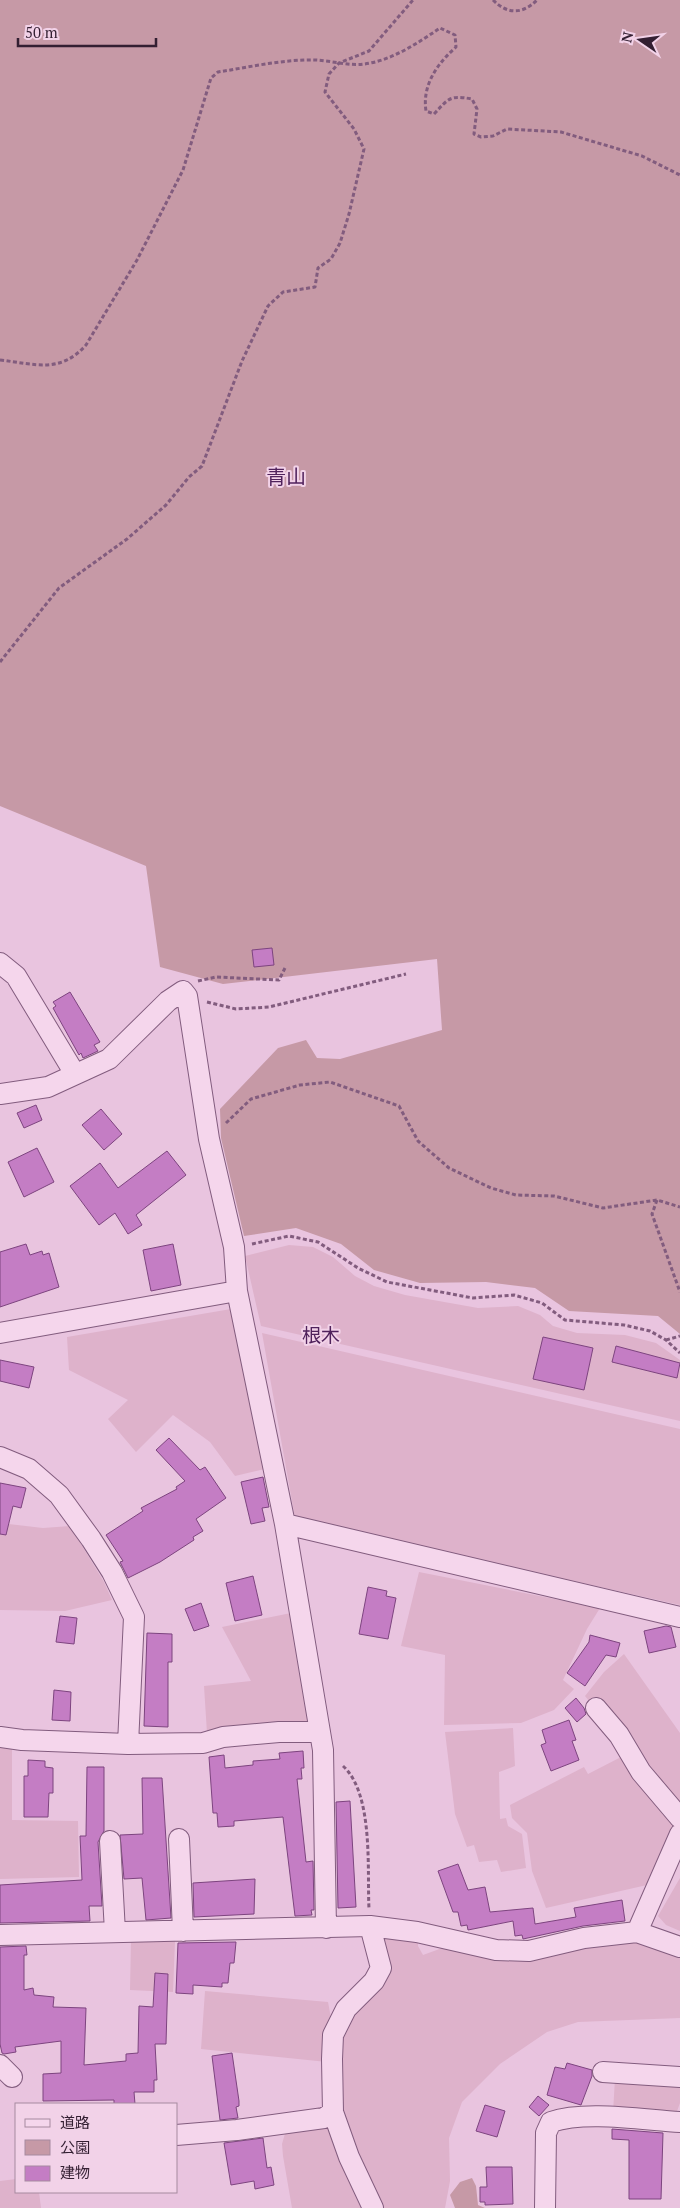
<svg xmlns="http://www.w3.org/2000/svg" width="680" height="2208" font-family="'PT Serif','Noto Sans JP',serif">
<rect width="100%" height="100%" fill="#e9c4df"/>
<path fill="#deb2cb" d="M289 1245 313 1247 333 1257 355 1276 374 1286 405 1295 478 1308 518 1306 540 1315 553 1326 577 1333 625 1335 656 1343 680 1360V1421L261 1326 245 1256Z
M231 1309 265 1469 235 1476 210 1442 173 1415 136 1452 108 1419 128 1400 69 1370 67 1337Z
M262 1333 680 1429V1605L295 1518Z
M0 1523 43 1528 70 1526 104 1582 112 1600 65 1611 0 1610Z
M419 1572 600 1608 587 1629 563 1680 574 1689 554 1710 521 1723 444 1725 445 1655 401 1646Z
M291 1613 311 1725 207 1733 204 1686 251 1681 222 1627Z
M624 1654 680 1733V1804L676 1806 585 1696 604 1672Z
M513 1728 515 1766 499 1772 500 1819 506 1818 508 1826 522 1834 526 1868 501 1872 497 1860 479 1862 474 1845 467 1847 455 1814 445 1732Z
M0 1744H12V1820L78 1821 79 1877 0 1879Z
M623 1756 675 1824 647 1885 546 1908 532 1871 527 1833 512 1818 510 1805 584 1767 588 1774Z
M680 1878V1931L666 1925 658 1916Z
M382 1931 418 1936V1946L423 1955 456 1943 487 1952 628 1935 680 1949V2018L578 2022 547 2032 500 2064 462 2102 449 2138 450 2181 445 2208H382L340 2112 338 2054 350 2009 388 1962Z
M131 1941H175L173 1992 130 1990Z
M205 1991 328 2002 331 2018 327 2062 201 2049Z
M615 2078 680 2082V2103L676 2114 613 2113Z
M326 2122 368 2208H292L283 2156 282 2144 286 2130Z
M16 2179V2192H39L41 2208H0V2181Z"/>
<path fill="#c699a6" d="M0 0H680V1334L658 1316 569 1311 535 1288 486 1282 420 1283 374 1270 341 1244 296 1228 244 1236 221 1138 220 1109 278 1048 306 1040 317 1058 340 1059 442 1030 437 959 223 984 160 967 146 866 0 806Z
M472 2178 476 2186 478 2205 485 2208H455L450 2195 460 2182Z"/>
<path fill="#c47dc4" stroke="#7d447f" d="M272 948 274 965 254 967 252 950Z
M70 992 100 1042 94 1045 98 1051 83 1058 81 1053 79 1055 53 1008 56 1006 53 1002Z
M36 1105 42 1120 24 1128 17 1113Z
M101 1109 122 1134 104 1150 82 1125Z
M37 1148 54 1182 24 1197 8 1162Z
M167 1151 186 1175 136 1215 142 1225 128 1234 115 1213 99 1225 70 1186 100 1163 118 1188Z
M26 1244 30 1255 42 1251 43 1255 49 1253 59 1287 0 1307V1252Z
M173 1244 181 1285 151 1291 143 1250Z
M543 1337 593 1348 584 1390 533 1379Z
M616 1346 680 1363 677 1378 612 1362Z
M0 1360 34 1367 29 1388 0 1381Z
M169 1438 200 1470 205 1467 226 1498 196 1519 203 1531 193 1537 194 1540 160 1562 128 1578 120 1562 123 1561 106 1535 143 1511 141 1508 177 1489 176 1487 185 1481 156 1450Z
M263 1477 269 1507 262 1508 265 1521 251 1524 241 1482Z
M0 1483 26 1488 21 1508 13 1506 6 1535 0 1534Z
M253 1576 262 1615 235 1621 226 1583Z
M368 1587 387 1591 386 1596 396 1598 388 1639 359 1634Z
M201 1603 209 1626 194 1631 185 1609Z
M60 1616 77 1618 74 1644 56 1642Z
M666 1626 671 1627 676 1647 649 1653 644 1631Z
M147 1633 172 1634V1662H168V1727L144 1726Z
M590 1635 620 1643 616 1657 606 1655 585 1686 567 1673 589 1642Z
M54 1690 71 1692 70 1721 52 1720Z
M576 1698 584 1708 586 1714 577 1722 565 1708Z
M569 1720 576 1740 572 1741 579 1760 551 1771 541 1745 546 1743 542 1730Z
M303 1751 304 1768H301L302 1779H297L306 1862 313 1861 314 1910H311L312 1915 295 1916 283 1817 234 1821V1826L218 1827 217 1813H213L209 1757 224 1755 225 1768 253 1765V1761L280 1759 279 1753Z
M28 1760 45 1761V1767L53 1768V1793H49L48 1817H24V1776H28Z
M87 1767H104V1831L98 1842 102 1906H89L90 1921 0 1923V1885L82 1880 80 1836H86Z
M142 1778H162L171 1918 146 1920 142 1878 124 1879 120 1835 143 1834Z
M350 1801 356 1907 338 1908 336 1802Z
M458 1864 468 1890 485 1887 490 1912 533 1908 535 1924 576 1917 574 1908 622 1900 625 1921 583 1926 523 1939 522 1935 515 1936 513 1921 468 1930 467 1925 461 1926 458 1912H453L438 1871Z
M255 1879 254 1914 194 1917 193 1883Z
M236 1942 234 1963H230L228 1983H222V1987L193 1985V1994L176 1993 178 1943Z
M26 1946 27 1955H24V1990L33 1988 34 1995 54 1997 53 2007 86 2008 84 2065 126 2061V2054L138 2053 139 2006 153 2007 155 1973 168 1974 166 2044H155L157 2080H154V2092H134L135 2104H114V2100L43 2101V2074L61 2073V2041L15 2047 16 2052 4 2054 2 2053 0 2044V1947Z
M232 2053 239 2101V2106L236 2107 238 2118 220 2120 212 2056Z
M567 2063 592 2070V2076L581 2105 547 2095 555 2067 565 2069Z
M538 2096 549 2105 539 2116 529 2107Z
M485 2105 505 2111 497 2137 476 2131Z
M612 2129 663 2133 661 2199H629V2140L612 2139Z
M263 2138 267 2168 271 2167 274 2185 255 2189 254 2181 231 2185 224 2143Z
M486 2167H512L513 2204 485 2205V2202H480V2187H487Z"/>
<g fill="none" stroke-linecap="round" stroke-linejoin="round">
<defs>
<path id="minor" d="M0 963 16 976 75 1074
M0 1094 48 1087 109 1059 168 1001 183 991 187 996 209 1139 234 1247 237 1291 285 1524 323 1750 326 1928
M0 1333 237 1291
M0 1457 29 1469 59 1495 91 1539 112 1572 134 1617 128 1744
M285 1524 680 1617
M596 1708 619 1735 641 1772 680 1818
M0 1737 22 1740 128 1744 203 1743 223 1737 279 1732H320
M179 1839 183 1931
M110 1841 115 1932
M370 1926 381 1968 374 1981 346 2009 333 2035 332 2059 333 2112 349 2157 373 2208
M637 1932 680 1834
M0 1935 370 1926 417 1932 496 1950 529 1951 584 1938 637 1932 680 1947
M0 2065 12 2077
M603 2072 680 2077
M176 2135 237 2130 324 2118 333 2112
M545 2208 546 2133 551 2122C585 2110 644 2120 680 2122"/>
</defs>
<use href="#minor" stroke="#825c7e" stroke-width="22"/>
<path stroke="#825c7e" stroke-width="3" stroke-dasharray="4 2.5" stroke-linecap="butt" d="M493 0C508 15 523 14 537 0
M0 360C35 364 60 374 86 345L137 260 183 170 211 78 218 72C250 67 284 59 317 60 332 61 349 66 364 64 391 61 418 43 440 28L455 35 456 47C437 64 422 85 426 111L434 114C449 98 450 95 472 99L477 109 474 134 481 137 493 136 507 129 561 132 642 156 680 175
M0 662 59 588 127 539 166 505 189 477 202 466 242 361 268 306 283 292 315 287 318 268 331 259 340 243 349 214 364 149 354 129 325 92 329 74 339 63 369 51 413 0
M198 981 216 977 279 980 285 968
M207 1002 236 1009 269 1007 406 974
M226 1123 251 1099 300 1085 330 1082 399 1106 418 1141 449 1168 491 1188 516 1195 554 1196 603 1208 657 1200 680 1207
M657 1200 652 1214 680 1292
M252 1244 289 1236 318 1242 358 1268 387 1282 473 1298 514 1295 542 1303 565 1320 624 1325 650 1331 666 1340 680 1353
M666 1340 680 1336
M343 1766C374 1794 367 1871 369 1909"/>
<use href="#minor" stroke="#f5d6ec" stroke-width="20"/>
</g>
<g text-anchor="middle" stroke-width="4" stroke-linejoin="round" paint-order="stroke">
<g font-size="19" fill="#50225c" stroke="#f2d2e8">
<text x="321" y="1342">根木</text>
</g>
<g font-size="20" fill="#50225c" stroke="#f2d2e8">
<text x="286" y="484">青山</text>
</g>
</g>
<rect x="15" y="2103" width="162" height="90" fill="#f2d2e8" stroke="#a68a9f"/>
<rect x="25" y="2119" width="25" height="8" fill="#f5d6ec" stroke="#a68a9f"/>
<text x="60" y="2128" font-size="15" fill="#331f32">道路</text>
<rect x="25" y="2140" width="25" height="15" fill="#c699a6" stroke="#a68a9f"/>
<text x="60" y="2153" font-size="15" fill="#331f32">公園</text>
<rect x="25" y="2166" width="25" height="15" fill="#c47dc4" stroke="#a68a9f"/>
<text x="60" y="2178" font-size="15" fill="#331f32">建物</text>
<g transform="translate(640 40) rotate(283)" stroke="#f2d2e8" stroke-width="4" paint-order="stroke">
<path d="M0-4L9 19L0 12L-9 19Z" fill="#331f32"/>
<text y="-8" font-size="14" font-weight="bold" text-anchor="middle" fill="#331f32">N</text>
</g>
<path d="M18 38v8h138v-8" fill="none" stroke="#331f32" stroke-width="2.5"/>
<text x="25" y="38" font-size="15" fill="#331f32" stroke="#f2d2e8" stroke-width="4" paint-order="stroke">50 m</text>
</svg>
